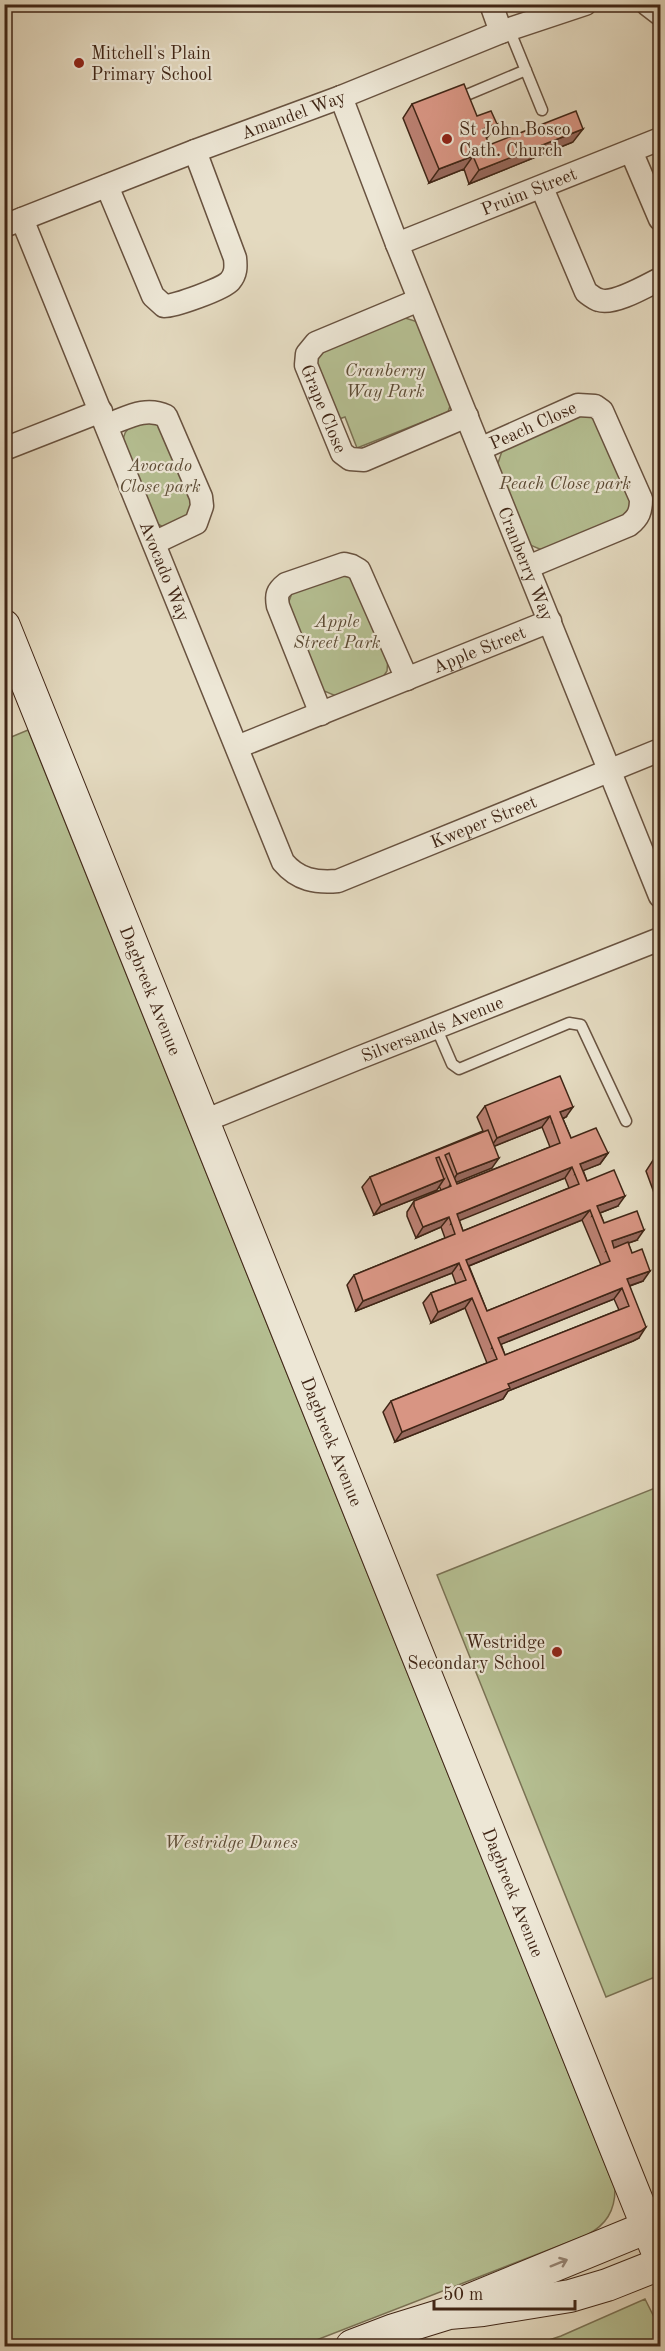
<svg xmlns="http://www.w3.org/2000/svg" width="665" height="2351" font-family="'Old Standard TT',serif">
<rect width="100%" height="100%" fill="#e4dac0"/>
<filter id="stains"><feTurbulence type="fractalNoise" baseFrequency=".00333" numOctaves="4"/><feColorMatrix values="0 0 0 0 .2 0 0 0 0 .09 0 0 0 0 .02 0 0 0 .5 -.17"/></filter>
<radialGradient id="worn" r=".72"><stop offset=".6" stop-color="#630" stop-opacity="0"/><stop offset="1" stop-color="#630" stop-opacity=".3"/></radialGradient>
<path fill="#b5bf92" stroke="#7a7254" stroke-width="1.5" d="M402 317 418 322 451 403 448 412 357 448 345 417 336 420 315 360 321 351Z
M581 416H592L632 497 628 516 542 550 530 545 497 466 502 451 511 445Z
M158 421 195 502 193 515 163 527 158 524 123 443C123 422 142 423 158 421Z
M335 573 353 577 388 658 387 671 383 677 336 696 324 691 320 686 288 604 292 593Z
M28 730 615 2189C615 2211 606 2225 587 2235L301 2346H5L4 740Z
M660 1486V1975L606 1997 437 1575Z
M645 2299 660 2329V2346H531L561 2336Z"/>
<g fill="none" stroke-linecap="round" stroke-linejoin="round">
<defs>
<path id="lane" d="M509 29 542 110
M469 94 526 70
M436 1027 452 1064 459 1069 569 1023 581 1025 626 1121"/>
<g id="street">
<path d="M491 4 501 32"/>
<path d="M647 4 660 14"/>
<path id="s1" d="M341 97 397 244 660 896"/>
<path d="M631 151 660 219"/>
<path d="M107 186 153 296 164 306C175 306 223 289 230 281 236 274 236 267 235 258L195 151"/>
<path d="M542 188 586 292C590 295 595 299 599 300 614 305 646 286 660 279"/>
<path id="s2" d="M22 219 283 862C298 880 316 883 338 881L660 750"/>
<path id="s3" d="M4 226 195 151 341 97 501 32 585 4"/>
<path id="s4" d="M397 244 660 139"/>
<path id="s5" d="M419 300 316 343 307 354 306 365 342 453 350 459 364 460 467 416"/>
<path d="M107 425C127 418 145 406 166 416L201 497 202 506 196 523 154 543"/>
<path d="M4 449 101 411"/>
<path id="s6" d="M480 449 578 405 595 406 602 411 641 499C641 511 639 517 629 525L528 567"/>
<path d="M321 714 278 606C276 595 277 591 286 584L344 564 352 566 359 570 407 679"/>
<path id="s7" d="M237 747 550 621"/>
<path id="s8" d="M204 1121 356 1059 660 939"/>
</g>
<g id="secondary">
<path id="s9" d="M4 626 660 2258"/>
<path d="M465 2302 660 2222"/>
<path d="M352 2346 394 2330 449 2313 483 2310 570 2296 607 2285 660 2264"/>
</g>
</defs>
<use href="#lane" stroke="#695340" stroke-width="13"/>
<use href="#street" stroke="#695340" stroke-width="25"/>
<use href="#secondary" stroke="#402616" stroke-width="34"/>
<use href="#lane" stroke="#ede7d6" stroke-width="10"/>
<use href="#street" stroke="#ede7d6" stroke-width="22"/>
<use href="#secondary" stroke="#ede7d6" stroke-width="32"/>
</g>
<path fill="#ba8071" stroke="#402616" stroke-width="1.5" fill-rule="evenodd" d="M412 104 477 116 497 124 486 137 489 145 573 142 469 184 464 169 429 183 403 118Z
M485 1106 566 1117 563 1119 571 1138 608 1153 600 1164 583 1170 587 1181 618 1206 600 1213 604 1223 637 1240 628 1243 643 1281 630 1286 639 1338 633 1341 508 1391 503 1399 395 1442 383 1412 391 1401 487 1363 465 1308 431 1323 423 1303 431 1293 456 1284 452 1273 356 1311 347 1285 354 1275 445 1238 441 1227 416 1238 407 1216V1212L414 1201 441 1190 439 1186 437 1190 374 1215 362 1187 370 1177 483 1131 477 1117ZM542 1127 550 1147 457 1184 456 1182 492 1168 494 1146ZM565 1178 569 1188 463 1231 459 1220ZM582 1220 601 1265 487 1311 469 1266ZM614 1299 619 1310 505 1355 501 1344Z
M660 1155V1209L646 1171 655 1157Z"/>
<path fill="#97685c" stroke="#402616" stroke-width="1.5" d="M497 124 488 137 474 143 483 129Z
M583 129 573 142 469 184 479 170Z
M473 156 464 169 429 183 439 169Z
M573 1107 566 1117 553 1122 560 1112Z
M550 1116 542 1127 490 1148 497 1138Z
M608 1153 600 1164 575 1174 580 1164Z
M499 1158 492 1168 450 1185 457 1174Z
M572 1167 565 1178 451 1224 457 1214Z
M444 1179 437 1190 374 1215 381 1205Z
M625 1196 618 1206 592 1216 597 1206Z
M590 1210 582 1220 461 1269 466 1260Z
M449 1217 441 1227 416 1238 423 1227Z
M644 1230 637 1240 606 1251 612 1241Z
M459 1263 452 1273 356 1311 363 1301Z
M650 1271 643 1281 620 1289 627 1279Z
M622 1288 614 1299 492 1348 498 1338Z
M472 1298 465 1308 431 1323 438 1312Z
M646 1327 639 1338 633 1341 508 1391 503 1399 395 1442 402 1432 508 1384Z"/>
<path fill="#d89583" stroke="#402616" stroke-width="1.5" fill-rule="evenodd" d="M464 84 477 116 491 111 497 124 483 129 489 145 576 111 583 129 479 170 473 156 439 169 412 104Z
M560 1076 573 1107 560 1112 571 1138 596 1128 608 1153 580 1164 587 1181 614 1170 625 1196 597 1206 604 1223 637 1211 644 1230 612 1241 614 1248 628 1242 632 1253 642 1249 650 1271 627 1279 646 1327 641 1331 508 1384 510 1388 402 1432 391 1401 497 1359 472 1298 438 1312 431 1293 466 1280 459 1263 363 1301 354 1275 455 1234 449 1217 423 1227 414 1206V1201L451 1186 439 1157 436 1158 444 1179 381 1205 370 1177 488 1130 499 1158 457 1174 449 1153 445 1155 457 1184 560 1143 550 1116 497 1138 485 1106ZM572 1167 579 1184 463 1231 457 1214ZM590 1210 610 1261 487 1311 466 1260ZM622 1288 629 1306 505 1355 498 1338Z
M660 1155V1172L655 1157Z"/>
<defs><path id="oneway-shaft" d="M-6 0H5M1.5-3L5.5 0L1.5 3" fill="none" stroke-width="1.6" stroke-linecap="round" stroke-linejoin="round" transform="scale(1.5)"/></defs>
<use stroke="#968676" href="#oneway-shaft" transform="translate(559 2263) rotate(-22)"/>
<g fill="#8f2418" stroke="#ede7d6" stroke-width="2">
<circle cx="79" cy="63" r="6"/>
<circle cx="447" cy="139" r="6"/>
<circle cx="557" cy="1652" r="6"/>
</g>
<g text-anchor="middle" stroke-width="4.5" stroke-linejoin="round" paint-order="stroke">
<g font-size="18" fill="#402616" stroke="#ede7d6" text-anchor="start">
<text x="91" y="59">Mitchell's Plain<tspan x="91" dy="21">Primary School</tspan></text>
<text x="459" y="135">St John Bosco<tspan x="459" dy="21">Cath. Church</tspan></text>
<text x="545" y="1648" text-anchor="end">Westridge<tspan x="545" dy="21">Secondary School</tspan></text>
</g>
<g font-size="18" fill="#402616" stroke="#ede7d6">
<text dy="6" stroke="none"><textPath href="#s3" startOffset="310">Amandel Way</textPath></text>
<text dy="6" stroke="none"><textPath href="#s4" startOffset="142">Pruim Street</textPath></text>
<text dy="6" stroke="none"><textPath href="#s5" startOffset="184">Grape Close</textPath></text>
<text dy="6" stroke="none"><textPath href="#s6" startOffset="58">Peach Close</textPath></text>
<text dy="6" stroke="none"><textPath href="#s1" startOffset="502">Cranberry Way</textPath></text>
<text dy="6" stroke="none"><textPath href="#s2" startOffset="380">Avocado Way</textPath></text>
<text dy="6" stroke="none"><textPath href="#s7" startOffset="261">Apple Street</textPath></text>
<text dy="6" stroke="none"><textPath href="#s2" startOffset="912">Kweper Street</textPath></text>
<text dy="6" stroke="none"><textPath href="#s9" startOffset="393">Dagbreek Avenue</textPath></text>
<text dy="6" stroke="none"><textPath href="#s8" startOffset="246">Silversands Avenue</textPath></text>
<text dy="6" stroke="none"><textPath href="#s9" startOffset="879">Dagbreek Avenue</textPath></text>
<text dy="6" stroke="none"><textPath href="#s9" startOffset="1365">Dagbreek Avenue</textPath></text>
</g>
<g font-size="18" font-style="italic" fill="#5d4c35" stroke="#ede7d6">
<text x="385" y="376">Cranberry<tspan x="385" dy="21">Way Park</tspan></text>
<text x="160" y="471">Avocado<tspan x="160" dy="21">Close park</tspan></text>
<text x="565" y="489">Peach Close park</text>
<text x="337" y="627">Apple<tspan x="337" dy="21">Street Park</tspan></text>
<text x="231" y="1848">Westridge Dunes</text>
</g>
</g>
<rect width="665" height="2351" fill="none" stroke="#e4dac0" stroke-width="24"/>
<rect x="6" y="6" width="653" height="2339" fill="none" stroke="#402616" stroke-width="3"/>
<rect x="12" y="12" width="641" height="2327" fill="none" stroke="#402616" stroke-width="1.5"/>
<path d="M434 2300v9h141v-9" fill="none" stroke="#402616" stroke-width="3"/>
<text x="443" y="2300" font-size="18" fill="#402616" stroke="#ede7d6" stroke-width="4.5" paint-order="stroke">50 m</text>
<rect width="100%" height="100%" filter="url(#stains)"/>
<rect width="100%" height="100%" fill="url(#worn)"/>
</svg>
